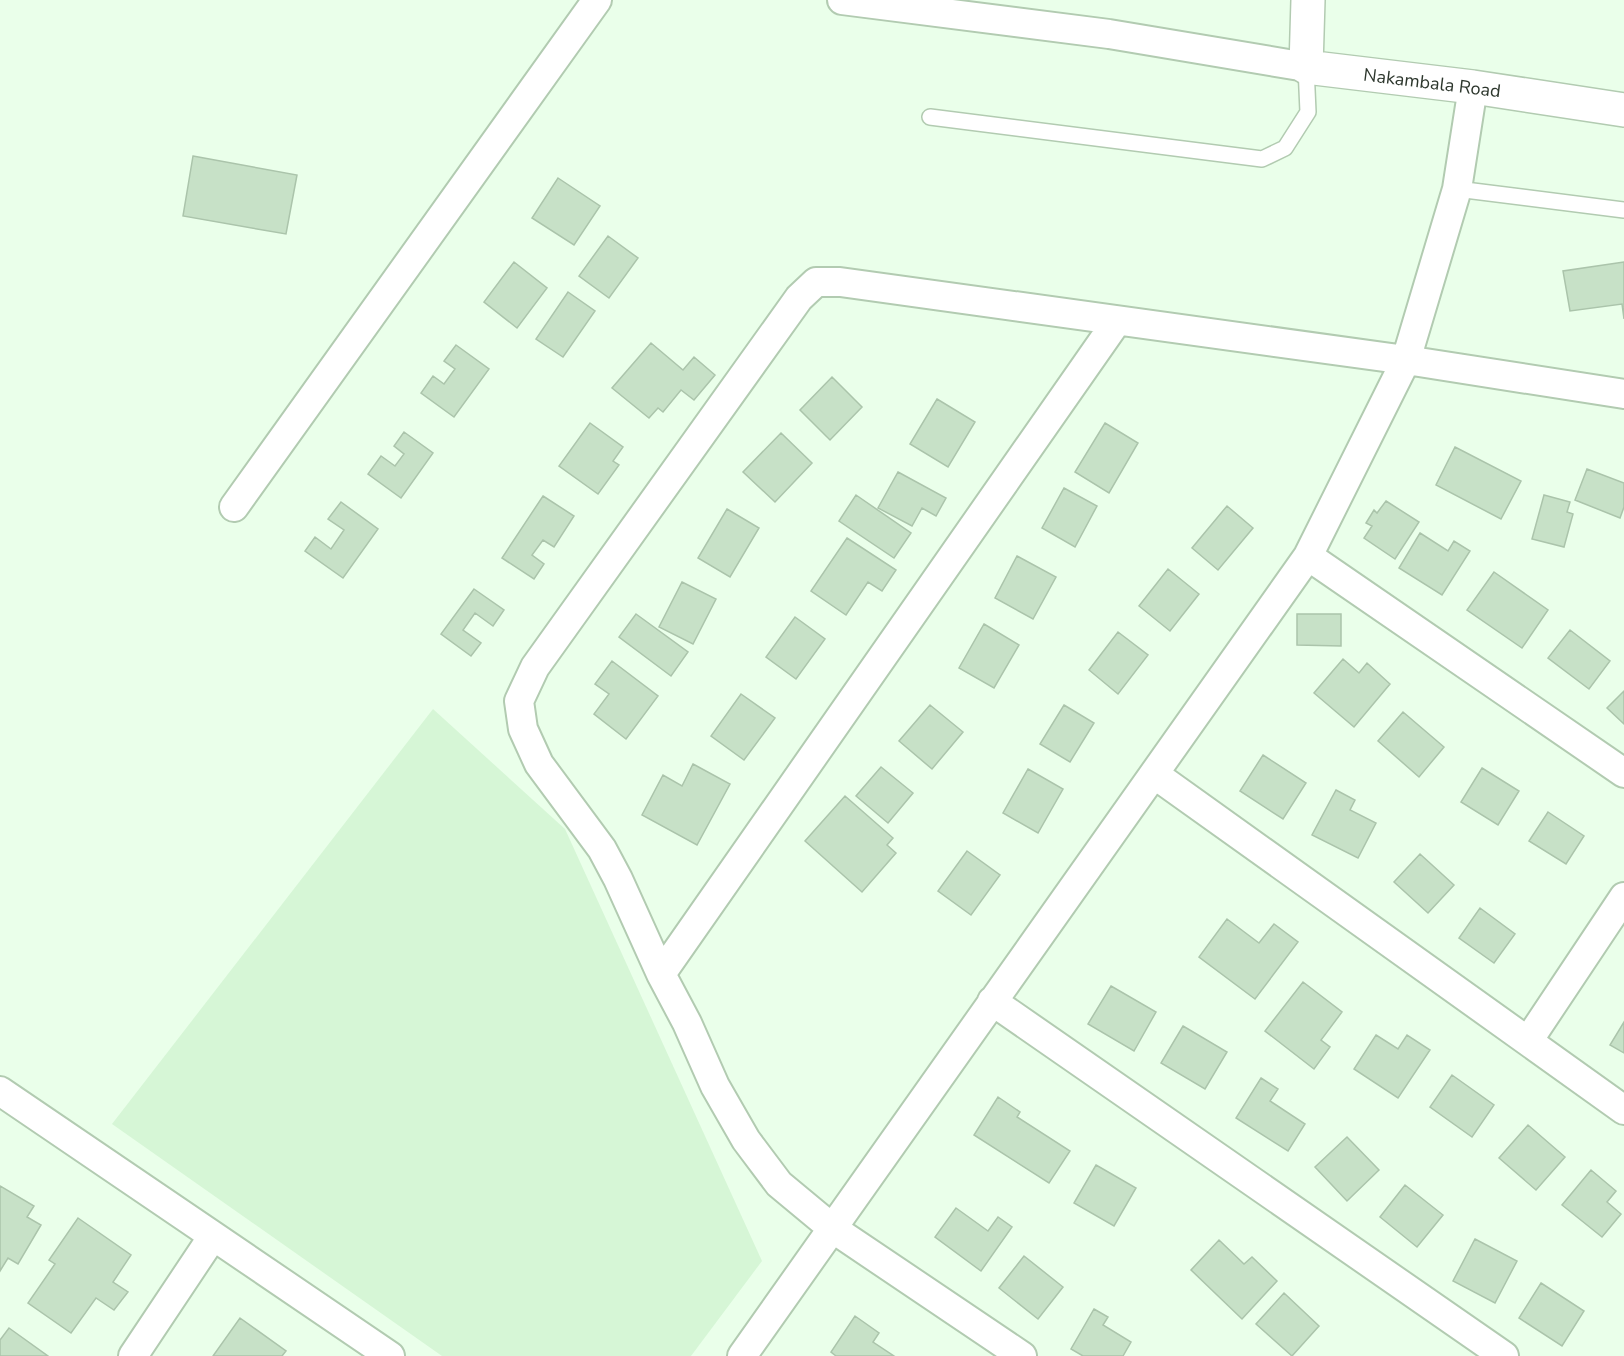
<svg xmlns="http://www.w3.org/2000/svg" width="1624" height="1356" font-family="'Nunito Sans',sans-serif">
<rect width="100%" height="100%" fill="#eaffea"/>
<path fill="#d6f6d6" d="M433 709 565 829 762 1261 691 1356H442L112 1124Z"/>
<path fill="#c7e1c7" stroke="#abc4ab" stroke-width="1.5" d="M193 156 297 175 286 234 183 216Z
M558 178 600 206 574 245 532 218Z
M608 236 638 258 609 298 579 276Z
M514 262 547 288 517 328 484 302Z
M1624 262V319L1622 304 1570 311 1563 271Z
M568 292 595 311 563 357 536 339Z
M651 343 683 370 694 357 715 375 694 400 681 390 663 412 658 408 649 418 612 388Z
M456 345 489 369 454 417 421 393 433 376 444 384 455 369 444 361Z
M832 377 862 407 830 440 800 410Z
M937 399 975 422 948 467 910 444Z
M590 423 623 447 613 461 619 465 598 494 559 466Z
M1105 423 1138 443 1109 493 1075 472Z
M404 432 433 453 401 498 368 474 381 456 395 466 404 454 394 446Z
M781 433 812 463 775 502 743 472Z
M1455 447 1521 481 1501 519 1436 485Z
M1587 469 1624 483V507L1620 518 1575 500Z
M898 472 946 498 936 516 922 508 912 526 878 508Z
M1064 488 1097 506 1075 547 1042 528Z
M856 495 911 533 894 558 839 521Z
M1544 495 1570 502 1567 512 1573 514 1564 547 1532 539Z
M543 496 574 516 554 547 543 540 532 555 544 564 534 579 502 558Z
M1386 501 1419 522 1395 559 1364 538 1372 526 1366 523 1374 510 1377 513Z
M341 502 378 529 343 578 305 551 315 537 331 549 344 530 328 519Z
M1227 506 1253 528 1218 570 1192 548Z
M727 509 759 528 730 577 698 558Z
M1420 533 1448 551 1454 541 1470 551 1442 595 1399 568Z
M847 538 896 570 882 591 868 582 846 615 811 591Z
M1017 556 1056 577 1033 619 995 598Z
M1168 569 1199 594 1170 631 1139 606Z
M1494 572 1548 610 1522 648 1467 610Z
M682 582 716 599 693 644 659 627Z
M474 589 504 610 493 626 475 613 463 630 481 643 471 656 441 634Z
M636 614 688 652 671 676 619 637Z
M1297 614H1341V646L1297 645Z
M795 617 825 639 796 679 766 657Z
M984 624 1019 645 994 688 959 668Z
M1570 630 1610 661 1589 689 1548 658Z
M1118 632 1148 655 1118 694 1089 670Z
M1343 659 1359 673 1367 663 1390 684 1354 727 1314 693Z
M612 661 658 696 626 739 594 714 609 694 595 684Z
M1624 691V724L1607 708Z
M741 694 775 718 744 760 711 736Z
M930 705 963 732 932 769 899 741Z
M1064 705 1094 723 1070 762 1040 744Z
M1403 712 1444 747 1419 777 1378 741Z
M1263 755 1306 783 1283 819 1240 791Z
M693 764 730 784 697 845 642 815 663 775 682 786Z
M881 767 913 793 888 823 856 796Z
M1482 768 1519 791 1498 825 1461 802Z
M1028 769 1063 789 1038 833 1003 813Z
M1336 790 1355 800 1350 810 1376 823 1358 858 1312 835Z
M845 796 893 838 887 845 896 853 862 892 805 841Z
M1548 812 1584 836 1566 864 1529 841Z
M967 851 1000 875 971 915 938 891Z
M1420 854 1454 885 1428 913 1394 882Z
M1480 908 1515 934 1494 963 1459 938Z
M1227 919 1259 943 1274 924 1298 942 1255 999 1199 957Z
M1303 982 1342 1012 1321 1040 1330 1047 1314 1069 1265 1031Z
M1111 986 1156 1012 1134 1051 1088 1024Z
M1624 1022V1053L1610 1045Z
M1183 1026 1227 1052 1205 1089 1161 1063Z
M1376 1035 1398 1049 1407 1035 1430 1050 1398 1098 1354 1069Z
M1452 1075 1494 1105 1472 1137 1430 1107Z
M1261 1078 1278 1089 1270 1101 1305 1124 1288 1151 1236 1118Z
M998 1097 1020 1112 1017 1117 1070 1151 1049 1183 974 1135Z
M1528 1125 1565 1157 1536 1190 1499 1158Z
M1347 1137 1379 1170 1347 1201 1315 1167Z
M1096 1165 1136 1188 1114 1226 1074 1203Z
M1591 1170 1616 1191 1607 1202 1621 1214 1602 1237 1562 1205Z
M1405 1185 1443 1215 1417 1247 1380 1217Z
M0 1186 34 1206 27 1217 41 1225 18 1264 8 1258 0 1271Z
M956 1208 988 1231 998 1217 1012 1227 981 1271 935 1237Z
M78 1218 131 1255 113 1282 128 1292 114 1310 96 1298 71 1333 28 1303 55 1264 49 1260Z
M1475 1239 1517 1261 1495 1303 1453 1281Z
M1219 1240 1244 1264 1252 1257 1277 1281 1242 1319 1191 1270Z
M1024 1256 1063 1287 1038 1319 999 1288Z
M1541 1283 1584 1311 1562 1346 1519 1318Z
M1284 1293 1319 1326 1292 1356 1256 1324Z
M1094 1309 1108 1317 1103 1325 1131 1342 1123 1356H1083L1071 1349Z
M855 1316 879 1333 873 1342 894 1356H836L831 1352Z
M240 1318 286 1351 282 1356H213Z
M9 1328 48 1356H0V1340Z"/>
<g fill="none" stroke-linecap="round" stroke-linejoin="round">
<defs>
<path id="service" d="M930 117 1262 159 1285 148 1308 112 1306 67
M1457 189 1624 210"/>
<path id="minor" d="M842 0 1109 34 1306 67
M234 507 597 0
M1308 556 1624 773
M1154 774 1624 1110
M661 974 1117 321
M992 1001 1504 1356
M1528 1041 1624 897
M0 1091 390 1356
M133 1356 213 1236
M742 1356 1308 556 1406 360 1457 189 1473 87
M1022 1356 832 1228 779 1184 746 1140 715 1086 687 1023 661 974 618 879 602 849 539 764 523 729 519 701 535 667 799 298 816 282H840L1406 360 1624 394"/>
<path id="secondary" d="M1308 0 1306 67 1473 87 1624 110"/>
</defs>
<use href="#service" stroke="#b2cbb1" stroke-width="18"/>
<use href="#minor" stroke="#b2cbb1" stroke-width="32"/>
<use href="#secondary" stroke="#b2cbb1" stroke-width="36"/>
<use href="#service" stroke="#fff" stroke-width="15"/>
<use href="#minor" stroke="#fff" stroke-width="28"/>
<use href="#secondary" stroke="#fff" stroke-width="33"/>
</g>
<g text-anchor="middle" stroke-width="4.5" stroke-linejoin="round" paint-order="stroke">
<g font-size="18" fill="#2c362c" stroke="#fff">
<text transform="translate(1432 83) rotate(7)" y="6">Nakambala Road</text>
</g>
</g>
</svg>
